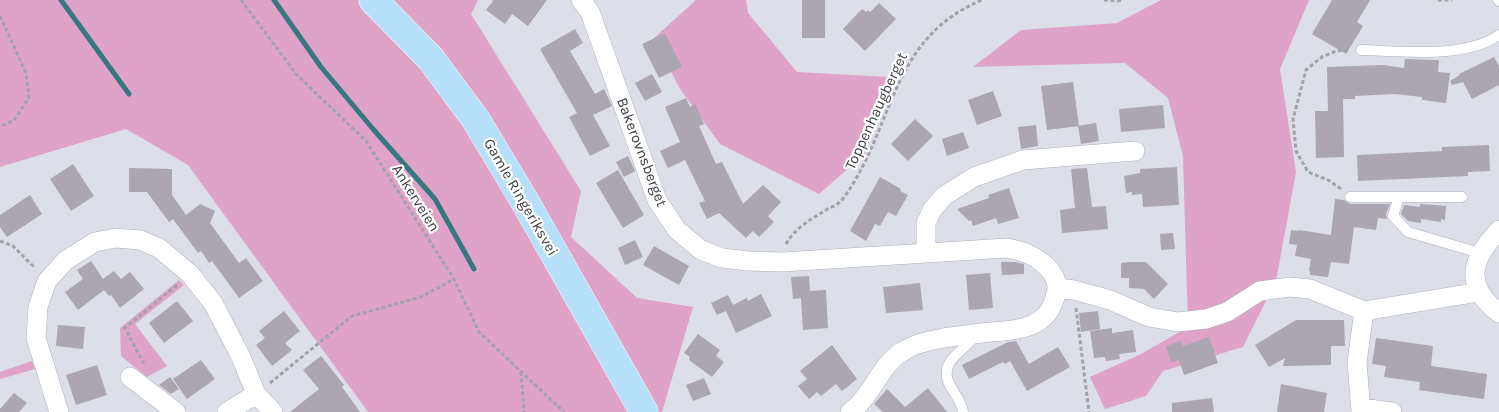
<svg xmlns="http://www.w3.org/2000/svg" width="1499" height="412" font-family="Karla,sans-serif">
<rect width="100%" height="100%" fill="#dcdee8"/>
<path fill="#dfa3c7" d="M0 0H478L471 14 581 191 571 237 637 298 693 307 662 412H368L188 165 126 129 0 167Z
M696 0H746L748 13 797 72 888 77 866 153 819 194 720 144 680 89 654 38Z
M1161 0H1309L1280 69 1296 172 1276 281 1243 347 1163 371 1146 396 1105 409 1090 377 1141 354 1188 327 1183 156 1168 98 1125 63 973 67 1021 30 1117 23Z
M179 280 184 285 135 324 167 366 147 377 121 356 120 328Z
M32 361 35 369 0 379V372Z"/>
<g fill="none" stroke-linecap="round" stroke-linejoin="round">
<path stroke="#357880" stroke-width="5" d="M61 0 129 94
M274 0 321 67 373 129 435 199 474 269"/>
</g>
<path fill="#aba6af" d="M492 0H547L528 26 512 14 505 24 486 10 493 1Z
M802 0H825V38H802Z
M1332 0H1370L1357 22 1363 26 1346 54 1312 34Z
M879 3 896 19 865 51 843 29 862 9 866 12 868 10 870 12Z
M575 29 583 43 570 51 595 94 604 89 612 106 593 115 610 146 590 156 569 117 577 113 540 49Z
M665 33 682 67 659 78 642 44Z
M1494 57 1499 66V85L1472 99 1463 82 1452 85 1450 81 1460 75 1459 74Z
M1405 59 1439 60 1438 72 1450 73 1446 103 1422 100V97L1395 94 1355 96V99H1343L1344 157 1316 158 1315 111H1328L1327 67 1383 65 1404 68Z
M652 74 662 92 645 101 635 83Z
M1073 82 1079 126 1047 130 1041 86Z
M993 91 1002 116 977 125 968 100Z
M686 98 690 107 695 104 704 124 699 126 716 164 722 162 743 204 763 185 781 202 768 216 774 222 759 237 753 231 746 238 719 213 707 219 699 203 705 201 685 160 668 168 660 151 680 142 665 107Z
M1163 105 1165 128 1121 132 1119 109Z
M915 119 933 136 908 161 891 144Z
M1096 123 1099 141 1081 144 1078 126Z
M1036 125 1038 146 1021 149 1018 127Z
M963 132 969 148 947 156 942 139Z
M1489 145 1490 171 1468 172V176L1358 181 1357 155 1442 151V147Z
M628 156 635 171 624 177 616 162Z
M73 164 94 196 71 211 50 179Z
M1177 167 1179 205 1143 207 1142 194 1132 195V192L1126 193 1124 176 1140 173V169Z
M129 168 172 169V195L186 215 200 204 215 211 210 223 239 263 246 258 263 281 239 298 212 261 209 263 201 251 198 253 173 219 169 222 147 192H129Z
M1087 168 1092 207 1106 206 1108 229 1062 233 1060 210 1075 208 1071 169Z
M618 170 644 215 623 228 596 183Z
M880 177 901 189 900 191 908 195 896 216 888 212 880 226 875 224 866 241 850 231Z
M1009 188 1019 218 998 224 996 218 973 226 971 220 969 221 957 209 989 198 988 195Z
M30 195 42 214 7 237 0 227V215Z
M1335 199 1344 200 1350 204H1390L1386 214 1387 219 1378 218 1376 230 1354 227 1349 264 1331 262 1328 277 1310 275V271H1309L1311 259 1295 256 1297 245 1289 244 1291 230 1299 231V230L1331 235Z
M1420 204 1446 206 1445 220 1441 219V222L1421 219V223L1408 221 1401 214 1404 205 1420 207Z
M1173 233 1175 249 1161 250 1160 234Z
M635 240 643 257 625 265 618 248Z
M654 246 689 266 679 285 643 265Z
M91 261 103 279 114 271 121 279 130 272 144 289 120 308 111 295 109 296 104 290 78 310 65 292 83 279 77 270Z
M1001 262H1016L1024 264V274L1002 275Z
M1129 262H1146L1168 284 1154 299 1144 289 1129 288V278H1121V263Z
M990 273 993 308 969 310 966 275Z
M809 276 810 291 826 290 828 328 803 330 801 298 793 299 791 277Z
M920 283 923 310 886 313 883 287Z
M761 294 772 316 736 333 726 311 717 315 711 303 728 295 733 305 747 298 748 301Z
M177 301 193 321 164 343 149 323Z
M284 311 300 331 285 343 292 350 272 366 256 345 265 338 259 331Z
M1098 311 1100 329 1081 332 1079 313Z
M1296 320H1344L1345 346H1331V365L1283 366 1285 358 1269 367 1255 345Z
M58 325 85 327 83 349 56 346Z
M1112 328V333L1133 330 1136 352 1119 354 1120 359 1106 361 1105 357 1094 358 1090 331Z
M698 334 720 350 716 356 724 362 712 377 689 360 690 357 684 353Z
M1209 337 1218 363 1184 375 1179 360 1171 362 1166 346 1181 341 1183 346Z
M1376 338 1433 346 1431 366 1487 374 1484 399 1419 390 1420 382 1384 377 1386 366 1372 364Z
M1016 341 1029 364 1058 347 1070 367 1027 391 1010 361 1005 364 1003 362 969 379 962 365 1008 342Z
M832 345 857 379 842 391 836 384 821 396 817 392 809 399 798 386 807 379 800 371Z
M321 356 344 385 342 387 360 412H290L319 389 303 370Z
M201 360 215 379 187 399 173 379Z
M97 365 107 395 76 405 66 375Z
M170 377 179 389 171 394 159 385Z
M704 378 711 394 693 401 686 385Z
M1281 384 1327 393 1324 412H1277Z
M928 388 947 412H883L874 404 887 389 905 407Z
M14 393 27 403 19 412H0V409Z
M1212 398 1214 412H1172V403Z"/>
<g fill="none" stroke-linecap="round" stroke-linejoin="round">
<defs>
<path id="lane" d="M1498 0 1499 1
M1361 50C1402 51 1464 59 1499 35
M1350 197H1399
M1462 197H1399L1393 216 1408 232 1480 253
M963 412C962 400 952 392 948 381 940 359 967 350 976 334"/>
<path id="street" d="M581 0 590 12 657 200 677 230 701 250 722 258 748 261 783 262 1007 248C1023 251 1035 255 1047 267 1054 274 1059 284 1056 294 1054 302 1050 312 1044 317 1030 330 1007 331 990 332 967 335 924 338 905 350 884 361 876 385 861 402 858 406 854 409 850 412
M1499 230C1470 260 1464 286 1499 313
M926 253V223L932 210 944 196 974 177 1023 160 1135 151
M1058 288 1074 290 1110 300 1149 317 1178 322 1206 319 1227 312 1260 291 1290 287 1310 289 1364 311 1479 292
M130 377 176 412
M1361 408 1392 412
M59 412 36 338 38 307 47 281 66 260 95 242 116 238 140 240 159 248 190 274 213 303 241 357 256 394 273 412
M227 412 256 394
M1361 412 1357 362 1364 311"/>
<path id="primary" d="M373 0 431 59 476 120 524 200 644 412"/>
</defs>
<use href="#lane" stroke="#adb0ba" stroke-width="11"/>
<use href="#street" stroke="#adb0ba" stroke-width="20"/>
<use href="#primary" stroke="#fff" stroke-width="29"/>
<path stroke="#a1a2aa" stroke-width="3" stroke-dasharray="4 2.5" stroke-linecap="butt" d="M241 0 296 74 366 141 454 279 479 332 564 412
M1104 0 1118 1 1121 0
M1438 0H1452
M0 16 26 73 29 98 14 120 0 127
M1341 189 1328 180 1308 172 1296 151 1293 119 1306 70 1322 57 1336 51 1350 50
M0 241 13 246 35 268
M786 244C796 227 810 220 826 210 831 207 838 205 842 200 895 129 888 39 982 0
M1076 308 1089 412
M144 364 125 328 177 285
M521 372 524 412
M270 383 352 316 421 297 454 279"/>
<use href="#lane" stroke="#fff" stroke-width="10"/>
<use href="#street" stroke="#fff" stroke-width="19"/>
<use href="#primary" stroke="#b6dffa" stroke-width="28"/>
</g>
<g text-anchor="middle" stroke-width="4.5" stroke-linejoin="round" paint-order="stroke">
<g font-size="15" fill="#3b3c40" stroke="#fff">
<text transform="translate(876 111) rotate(-65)" y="5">Toppenhaugberget</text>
<text transform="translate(642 152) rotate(69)" y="5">Bakerovnsberget</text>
<text transform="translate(521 197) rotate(60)" y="5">Gamle Ringeriksvei</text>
<text transform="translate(416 198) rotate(58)" y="5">Ankerveien</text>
</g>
</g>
</svg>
